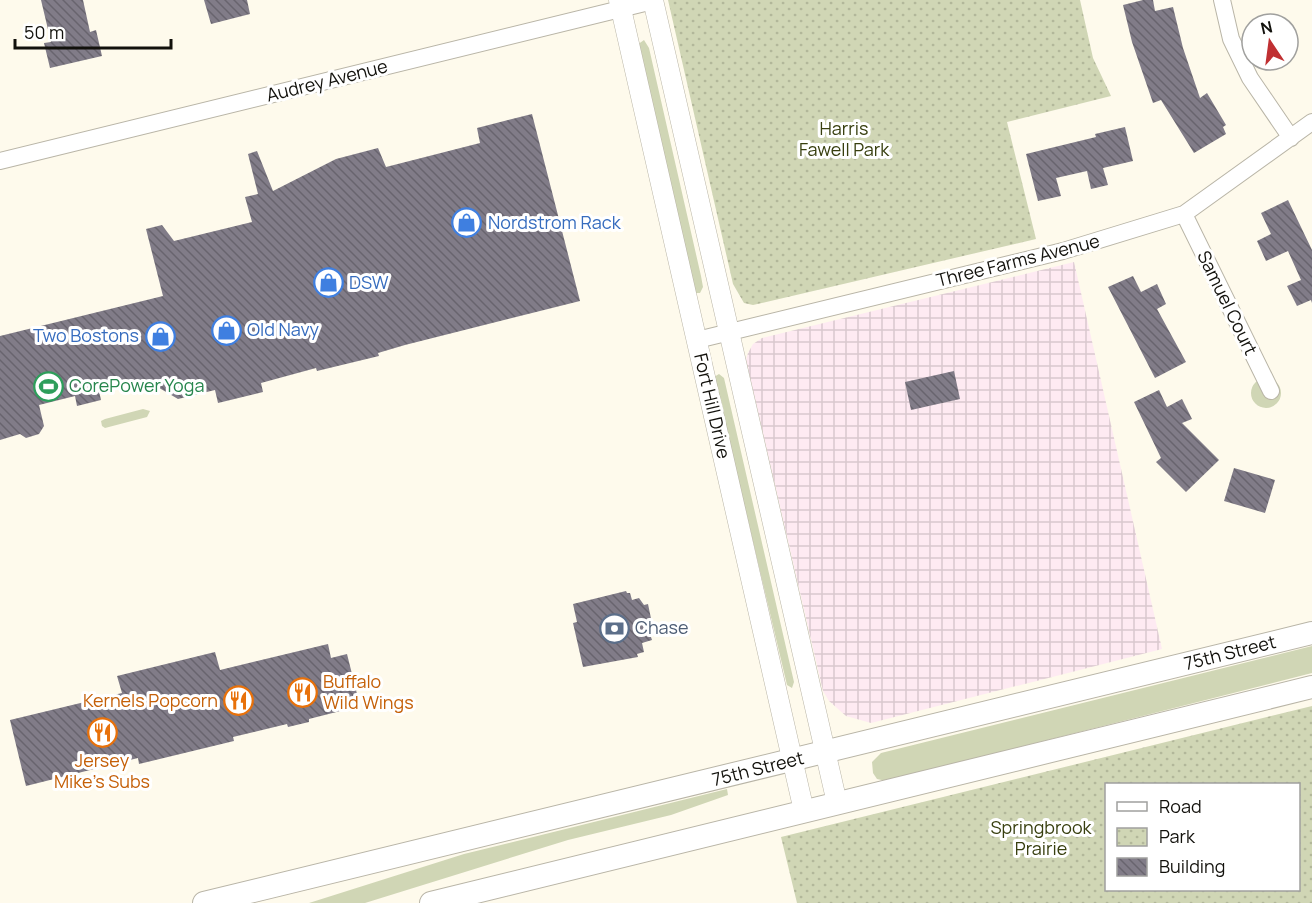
<svg xmlns="http://www.w3.org/2000/svg" width="1312" height="903" font-family="Manrope,sans-serif">
<defs>
<pattern id="industrial-grid" width="8" height="8" patternUnits="userSpaceOnUse" patternTransform="scale(1.5)"><rect width="8" height="8" fill="#feeaf2"/><path d="M0 4h8M4 0v8" fill="none" stroke="#d9c8ce"/></pattern>
<pattern id="park-dots" width="8" height="8" patternUnits="userSpaceOnUse" patternTransform="scale(1.5)"><rect width="8" height="8" fill="#d0d6b5"/><path d="M2 2h.1M6 6h.1" fill="none" stroke="#b2b79a" stroke-width="1.8" stroke-linecap="round"/></pattern>
<pattern id="building-back-hatch" width="6" height="6" patternUnits="userSpaceOnUse" patternTransform="scale(1.5)"><rect width="6" height="6" fill="#817c88"/><path d="M-1 5l2 2M0 0l6 6M5-1l2 2" fill="none" stroke="#68646e"/></pattern>
</defs>
<rect width="100%" height="100%" fill="#fefaec"/>
<path fill="url(#industrial-grid)" d="M1074 262 1162 649 871 723 846 716 829 701 823 691 746 360 748 353 753 344 762 338Z"/>
<path fill="#d0d6b5" d="M644 40 649 48 701 276 703 287 700 293H695L637 45Z
M719 374 724 378 794 682 792 688 787 685 714 377Z
M1251 393a15 15 0 1 1 30 0a15 15 0 1 1-30 0Z
M143 409 150 411 147 417 105 428 102 426 101 421 105 419Z
M1312 646V673L886 781 877 779 873 773 872 762 881 753Z
M727 789 728 795 671 815 568 840 365 903H309L464 854Z"/>
<path fill="url(#park-dots)" fill-rule="evenodd" d="M668 0H1080L1093 58 1111 96 1007 122 1036 239 753 305 744 303 733 284Z
M1312 706V903H797L781 837ZM1106 784H1298V890H1106Z"/>
<path fill="url(#building-back-hatch)" d="M41 0H83L90 32 96 30 102 56 50 68 44 43 51 42Z
M204 0H247L250 14 211 24Z
M1143 0H1153L1155 11 1173 7 1183 48 1200 98 1207 93 1226 125 1223 127 1226 134 1194 153 1161 100 1153 103 1132 42 1123 5Z
M532 114 580 301 405 345 378 353 379 356 317 371 316 368 261 383 263 392 218 403 215 390 178 399 144 379 99 391 101 400 77 406 75 396 39 405 44 426 39 434 26 438 20 434 0 440V336L163 296 146 229 162 225 174 241 252 222 245 197 258 194 248 154 257 151 273 191 336 159 378 148 386 167 480 143 477 128Z
M1125 127 1133 161 1103 168 1108 185 1091 189 1087 171 1056 178 1061 196 1038 201 1026 154 1096 137 1095 134Z
M1288 200 1312 250V303L1311 300 1297 306 1287 286 1301 280 1288 251 1266 261 1257 241 1271 234 1261 213Z
M1133 276 1141 292 1157 284 1166 304 1157 309 1186 362 1155 378 1108 287Z
M954 371 960 399 911 410 905 382Z
M1159 390 1167 407 1182 399 1192 419 1182 423 1219 460 1186 492 1156 462 1161 458 1134 402Z
M1234 468 1275 480 1265 513 1224 501Z
M626 591 627 593H630L632 600 639 598 644 605 648 604 654 633 650 634 652 640 642 643 644 652 637 654 638 657 583 667 573 623 577 622 573 604Z
M328 644 331 658 347 654 360 706 309 719V722L288 727 287 724 233 737 234 741 139 764 138 758 26 786 10 720 122 693 117 676 215 652 220 670Z"/>
<g fill="none" stroke-linecap="round" stroke-linejoin="round">
<defs>
<path id="minor" d="M1222 0 1231 39 1250 78 1291 138
M0 161 653 1
M1184 214 1271 391
M697 340 1063 251 1184 214 1312 122"/>
<path id="tertiary" d="M619 0 804 811
M653 0 837 803"/>
<path id="secondary" d="M204 903 1312 633
M431 903 1312 687"/>
</defs>
<use href="#minor" stroke="#b9b5a7" stroke-width="18"/>
<use href="#tertiary" stroke="#b9b5a7" stroke-width="21"/>
<use href="#secondary" stroke="#b9b5a7" stroke-width="24"/>
<use href="#minor" stroke="#fff" stroke-width="16"/>
<use href="#tertiary" stroke="#fff" stroke-width="20"/>
<use href="#secondary" stroke="#fff" stroke-width="22"/>
</g>
<defs>
<symbol id="shop-ring" viewBox="-11 -11 22 22"><circle r="9.5" fill="#fff" stroke="#3f7fe0" stroke-width="1.5"/><path d="M-5-2.5h2.3a2.7 3.5 0 0 1 5.4 0H5L5.5 6h-11ZM-1.5-2.5h3a1.5 2.3 0 0 0-3 0Z" fill="#3f7fe0"/></symbol>
<symbol id="stadium-ring" viewBox="-11 -11 22 22"><circle r="9.5" fill="#fff" stroke="#2e9e5b" stroke-width="1.5"/><path d="M0-5a6.5 5 0 1 0 0 10a6.5 5 0 1 0 0-10ZM-3.5-1.8h7v3.6h-7Z" fill="#2e9e5b"/></symbol>
<symbol id="bank-ring" viewBox="-11 -11 22 22"><circle r="9.5" fill="#fff" stroke="#5c6f8a" stroke-width="1.5"/><path d="M-6-4H6V4H-6ZM0-2.3a2.3 2.3 0 1 0 0 4.6a2.3 2.3 0 1 0 0-4.6Z" fill="#5c6f8a"/></symbol>
<symbol id="restaurant-ring" viewBox="-11 -11 22 22"><circle r="9.5" fill="#fff" stroke="#e8710a" stroke-width="1.5"/><path d="M-5-6h1v4h1v-4h1v4h1v-4h1v5L-1.5 .5V6h-2V.5L-5-1ZM5-6V6H3V1.5H1.5Q1.5-4 5-6Z" fill="#e8710a"/></symbol>
</defs>
<g fill-rule="evenodd">
<use href="#shop-ring" x="450" y="206" width="33" height="33"/>
<use href="#shop-ring" x="312" y="266" width="33" height="33"/>
<use href="#shop-ring" x="210" y="314" width="33" height="33"/>
<use href="#shop-ring" x="144" y="320" width="33" height="33"/>
<use href="#stadium-ring" x="32" y="370" width="33" height="33"/>
<use href="#bank-ring" x="598" y="612" width="33" height="33"/>
<use href="#restaurant-ring" x="286" y="676" width="33" height="33"/>
<use href="#restaurant-ring" x="222" y="684" width="33" height="33"/>
<use href="#restaurant-ring" x="86" y="716" width="33" height="33"/>
</g>
<g text-anchor="middle" stroke-width="6" stroke-linejoin="round" paint-order="stroke">
<g font-size="18" fill="#12110c" stroke="#fff">
<text transform="translate(327 81) rotate(-14)" y="6">Audrey Avenue</text>
<text transform="translate(1018 261) rotate(-14)" y="6">Three Farms Avenue</text>
<text transform="translate(1227 303) rotate(64)" y="6">Samuel Court</text>
<text transform="translate(712 406) rotate(77)" y="6">Fort Hill Drive</text>
<text transform="translate(1230 653) rotate(-14)" y="6">75th Street</text>
<text transform="translate(758 769) rotate(-14)" y="6">75th Street</text>
</g>
<g font-size="18" fill="#383f0f" stroke="#fff">
<text x="844" y="135">Harris<tspan x="844" dy="21">Fawell Park</tspan></text>
<text x="1041" y="834">Springbrook<tspan x="1041" dy="21">Prairie</tspan></text>
</g>
<g font-size="18" fill="#366cbe" stroke="#fff" text-anchor="start">
<text x="488" y="229">Nordstrom Rack</text>
<text x="349" y="289">DSW</text>
<text x="247" y="336">Old Navy</text>
<text x="139" y="342" text-anchor="end">Two Bostons</text>
</g>
<g font-size="18" fill="#27864d" stroke="#fff" text-anchor="start">
<text x="69" y="392">CorePower Yoga</text>
</g>
<g font-size="18" fill="#4e5e75" stroke="#fff" text-anchor="start">
<text x="635" y="634">Chase</text>
</g>
<g font-size="18" fill="#c56008" stroke="#fff" text-anchor="start">
<text x="323" y="688">Buffalo<tspan x="323" dy="21">Wild Wings</tspan></text>
<text x="218" y="707" text-anchor="end">Kernels Popcorn</text>
<text x="102" y="767" text-anchor="middle">Jersey<tspan x="102" dy="21">Mike's Subs</tspan></text>
</g>
</g>
<rect x="1105" y="783" width="195" height="108" fill="#ffffff" stroke="#a0a09e" stroke-width="1.5"/>
<rect x="1117" y="802" width="30" height="9" fill="#ffffff" stroke="#a0a09e" stroke-width="1.5"/>
<text x="1159" y="813" font-size="18" fill="#12110c">Road</text>
<rect x="1117" y="828" width="30" height="18" fill="url(#park-dots)" stroke="#a0a09e" stroke-width="1.5"/>
<text x="1159" y="843" font-size="18" fill="#12110c">Park</text>
<rect x="1117" y="858" width="30" height="18" fill="url(#building-back-hatch)" stroke="#a0a09e" stroke-width="1.5"/>
<text x="1159" y="873" font-size="18" fill="#12110c">Building</text>
<g transform="translate(1270 42) rotate(347)"><circle r="28" fill="#ffffff" stroke="#a0a09e" stroke-width="1.5"/>
<path d="M0-4.5L10 22L0 15L-10 22Z" fill="#c03032"/>
<text y="-9" font-size="16" font-weight="bold" text-anchor="middle" fill="#12110c">N</text>
</g>
<path d="M15 39v9h156v-9" fill="none" stroke="#12110c" stroke-width="3"/>
<text x="24" y="39" font-size="18" fill="#12110c" stroke="#ffffff" stroke-width="4.5" paint-order="stroke">50 m</text>
</svg>
